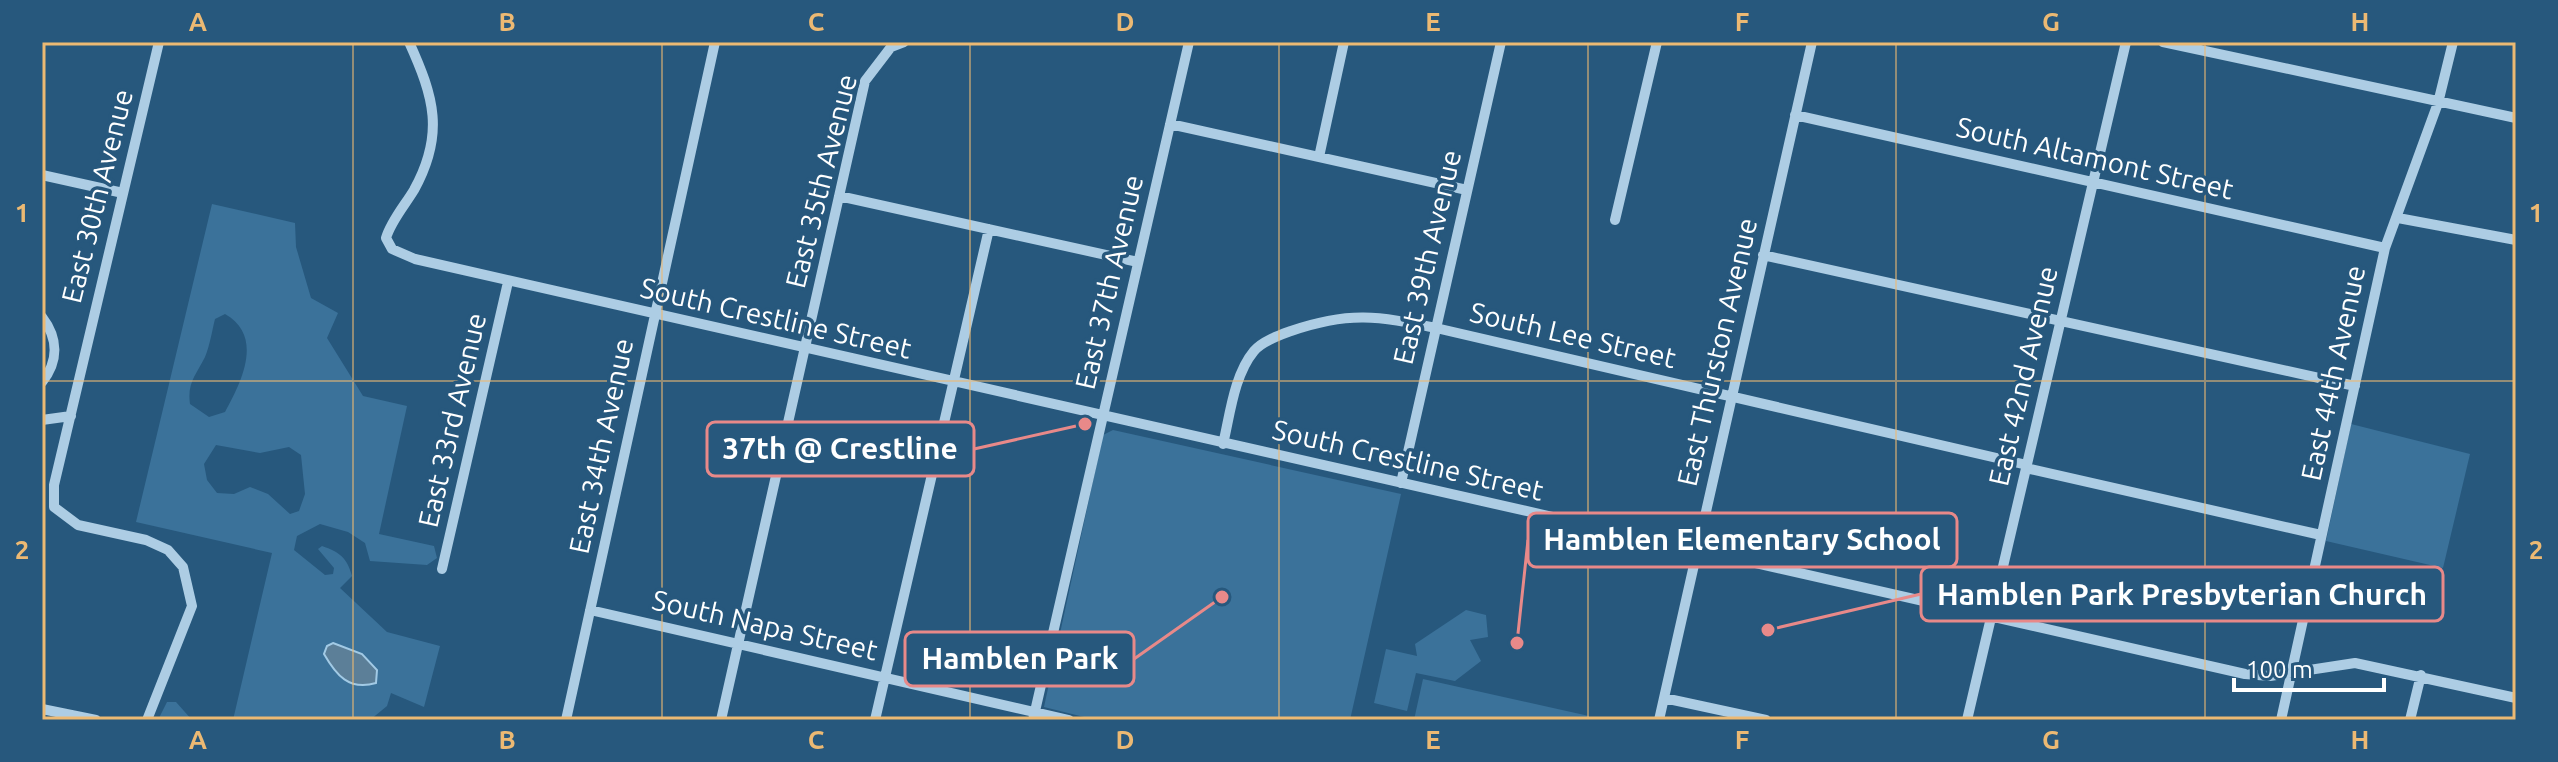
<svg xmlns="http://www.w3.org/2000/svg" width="2558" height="762" font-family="Ubuntu,sans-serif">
<rect width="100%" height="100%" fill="#27587d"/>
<path fill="#3b729a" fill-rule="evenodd" d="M212 204 295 223 296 247 311 298 338 313 327 338 363 396 407 406 379 534 434 546 437 558 427 565 370 561 365 543 348 532 320 524 297 536 294 550 325 575 333 574 334 568 318 549 322 546C340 552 347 558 352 576L340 588 387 632 440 646 424 707 391 693 387 706 370 720H233L272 553 136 522ZM225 314C264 336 242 381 225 412L209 417 190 404C187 383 196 375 205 357 210 345 212 331 215 319ZM216 445 260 453 289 447 301 455 305 494 299 511 290 514 268 494 250 487 234 494 217 493 207 480 204 464Z
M2351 424 2470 454 2443 568 2326 541Z
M1113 430 1401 494 1350 720H1096L1044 707 1103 435Z
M1466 610 1486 615 1488 637 1470 640 1481 661 1455 681 1416 673 1407 711 1374 703 1386 649 1417 656 1415 644Z
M1423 679 1589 716V720H1414Z
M167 702H176L192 720H158Z"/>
<path fill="#5c7f98" stroke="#a2cae5" stroke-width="2" d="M333 643 362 654 377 670 376 683C349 691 336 675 324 654L327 646Z"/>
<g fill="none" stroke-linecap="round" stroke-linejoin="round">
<path stroke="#adcde4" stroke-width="10" d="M409 42C434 97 445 134 414 190 405 205 391 221 386 238L392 249 415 259 2245 674 2270 676 2355 663 2516 698
M2163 42 2516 118
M1795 115 2385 248
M1170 124 1467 190
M1319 157 1344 42
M42 175 123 193
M839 196 1138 262
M2398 218 2516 240
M1615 220 1657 42
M1763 255 2355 386
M42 317C58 338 59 361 42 382
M42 420 71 416
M1223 444C1230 415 1234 375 1254 351 1262 341 1280 335 1291 331 1349 311 1378 316 1436 328L2027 465
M2026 468 2321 535
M1401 483 1501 42
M442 569 508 282
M590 610 1069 720
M1664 698 1766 720
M42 709 96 720
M147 720 192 606 183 567 168 550 146 540 78 525 54 507V485L159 42
M566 720 715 42
M721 720 865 81 891 47 904 42
M875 720 989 229
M1033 720 1189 42
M1659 720 1812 42
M1967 720 2126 42
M2281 720 2385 248 2438 103 2453 42
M2410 720 2421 675"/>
</g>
<path fill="none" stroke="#ecb973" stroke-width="2" stroke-opacity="0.55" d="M353 42V720M662 42V720M970 42V720M1279 42V720M1588 42V720M1896 42V720M2205 42V720M42 381H2516"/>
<g text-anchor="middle" stroke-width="7" stroke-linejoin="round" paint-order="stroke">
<g font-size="28" fill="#fff" stroke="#27587d">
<text transform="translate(2095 158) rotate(13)" y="10">South Altamont Street</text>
<text transform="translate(821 181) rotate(-76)" y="10">East 35th Avenue</text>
<text transform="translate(97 196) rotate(-76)" y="10">East 30th Avenue</text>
<text transform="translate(1427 257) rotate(-77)" y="10">East 39th Avenue</text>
<text transform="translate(1109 282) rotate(-77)" y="10">East 37th Avenue</text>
<text transform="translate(776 318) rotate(13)" y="10">South Crestline Street</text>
<text transform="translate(1573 335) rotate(13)" y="10">South Lee Street</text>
<text transform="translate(1717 352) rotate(-77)" y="10">East Thurston Avenue</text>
<text transform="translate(2333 373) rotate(-78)" y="10">East 44th Avenue</text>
<text transform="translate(2023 376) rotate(-77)" y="10">East 42nd Avenue</text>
<text transform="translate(452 420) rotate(-77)" y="10">East 33rd Avenue</text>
<text transform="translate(601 446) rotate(-78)" y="10">East 34th Avenue</text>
<text transform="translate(1408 460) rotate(13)" y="10">South Crestline Street</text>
<text transform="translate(765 625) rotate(13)" y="10">South Napa Street</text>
</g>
</g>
<path fill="none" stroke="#e88989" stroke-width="3" d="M1085 424L974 449M1517 643L1528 540M1768 630L1921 594M1222 597L1134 659"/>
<g fill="#e88989" stroke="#27587d" stroke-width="3">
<circle cx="1085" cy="424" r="8"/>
<circle cx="1517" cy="643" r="8"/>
<circle cx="1768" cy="630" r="8"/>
<circle cx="1222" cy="597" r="8"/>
</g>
<g fill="#27587d" stroke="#e88989" stroke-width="3">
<rect x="707" y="422" width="267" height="54" rx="8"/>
<rect x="1528" y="513" width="429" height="54" rx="8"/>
<rect x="1921" y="567" width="522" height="54" rx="8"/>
<rect x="905" y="632" width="229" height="54" rx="8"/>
</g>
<g font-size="30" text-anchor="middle" font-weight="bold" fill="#fff">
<text x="840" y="459">37th @ Crestline</text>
<text x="1742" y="550">Hamblen Elementary School</text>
<text x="2182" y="605">Hamblen Park Presbyterian Church</text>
<text x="1020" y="669">Hamblen Park</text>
</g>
<rect width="2558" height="762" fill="none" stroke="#27587d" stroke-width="88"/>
<path d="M2234 678v12h150v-12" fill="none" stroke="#ffffff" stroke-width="4"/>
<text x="2246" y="678" font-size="24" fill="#ffffff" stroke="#27587d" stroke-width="6" paint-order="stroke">100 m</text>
<rect x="44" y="44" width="2470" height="674" fill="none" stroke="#ecb973" stroke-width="3"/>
<g font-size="26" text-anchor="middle" font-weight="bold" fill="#ecb973">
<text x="198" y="31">A</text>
<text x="507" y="31">B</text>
<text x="816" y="31">C</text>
<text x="1125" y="31">D</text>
<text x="1433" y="31">E</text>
<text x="1742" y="31">F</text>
<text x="2051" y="31">G</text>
<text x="2360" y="31">H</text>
<text x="22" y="222">1</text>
<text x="2536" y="222">1</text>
<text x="22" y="559">2</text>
<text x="2536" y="559">2</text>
<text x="198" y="749">A</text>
<text x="507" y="749">B</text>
<text x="816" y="749">C</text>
<text x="1125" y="749">D</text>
<text x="1433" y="749">E</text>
<text x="1742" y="749">F</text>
<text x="2051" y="749">G</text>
<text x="2360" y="749">H</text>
</g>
</svg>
